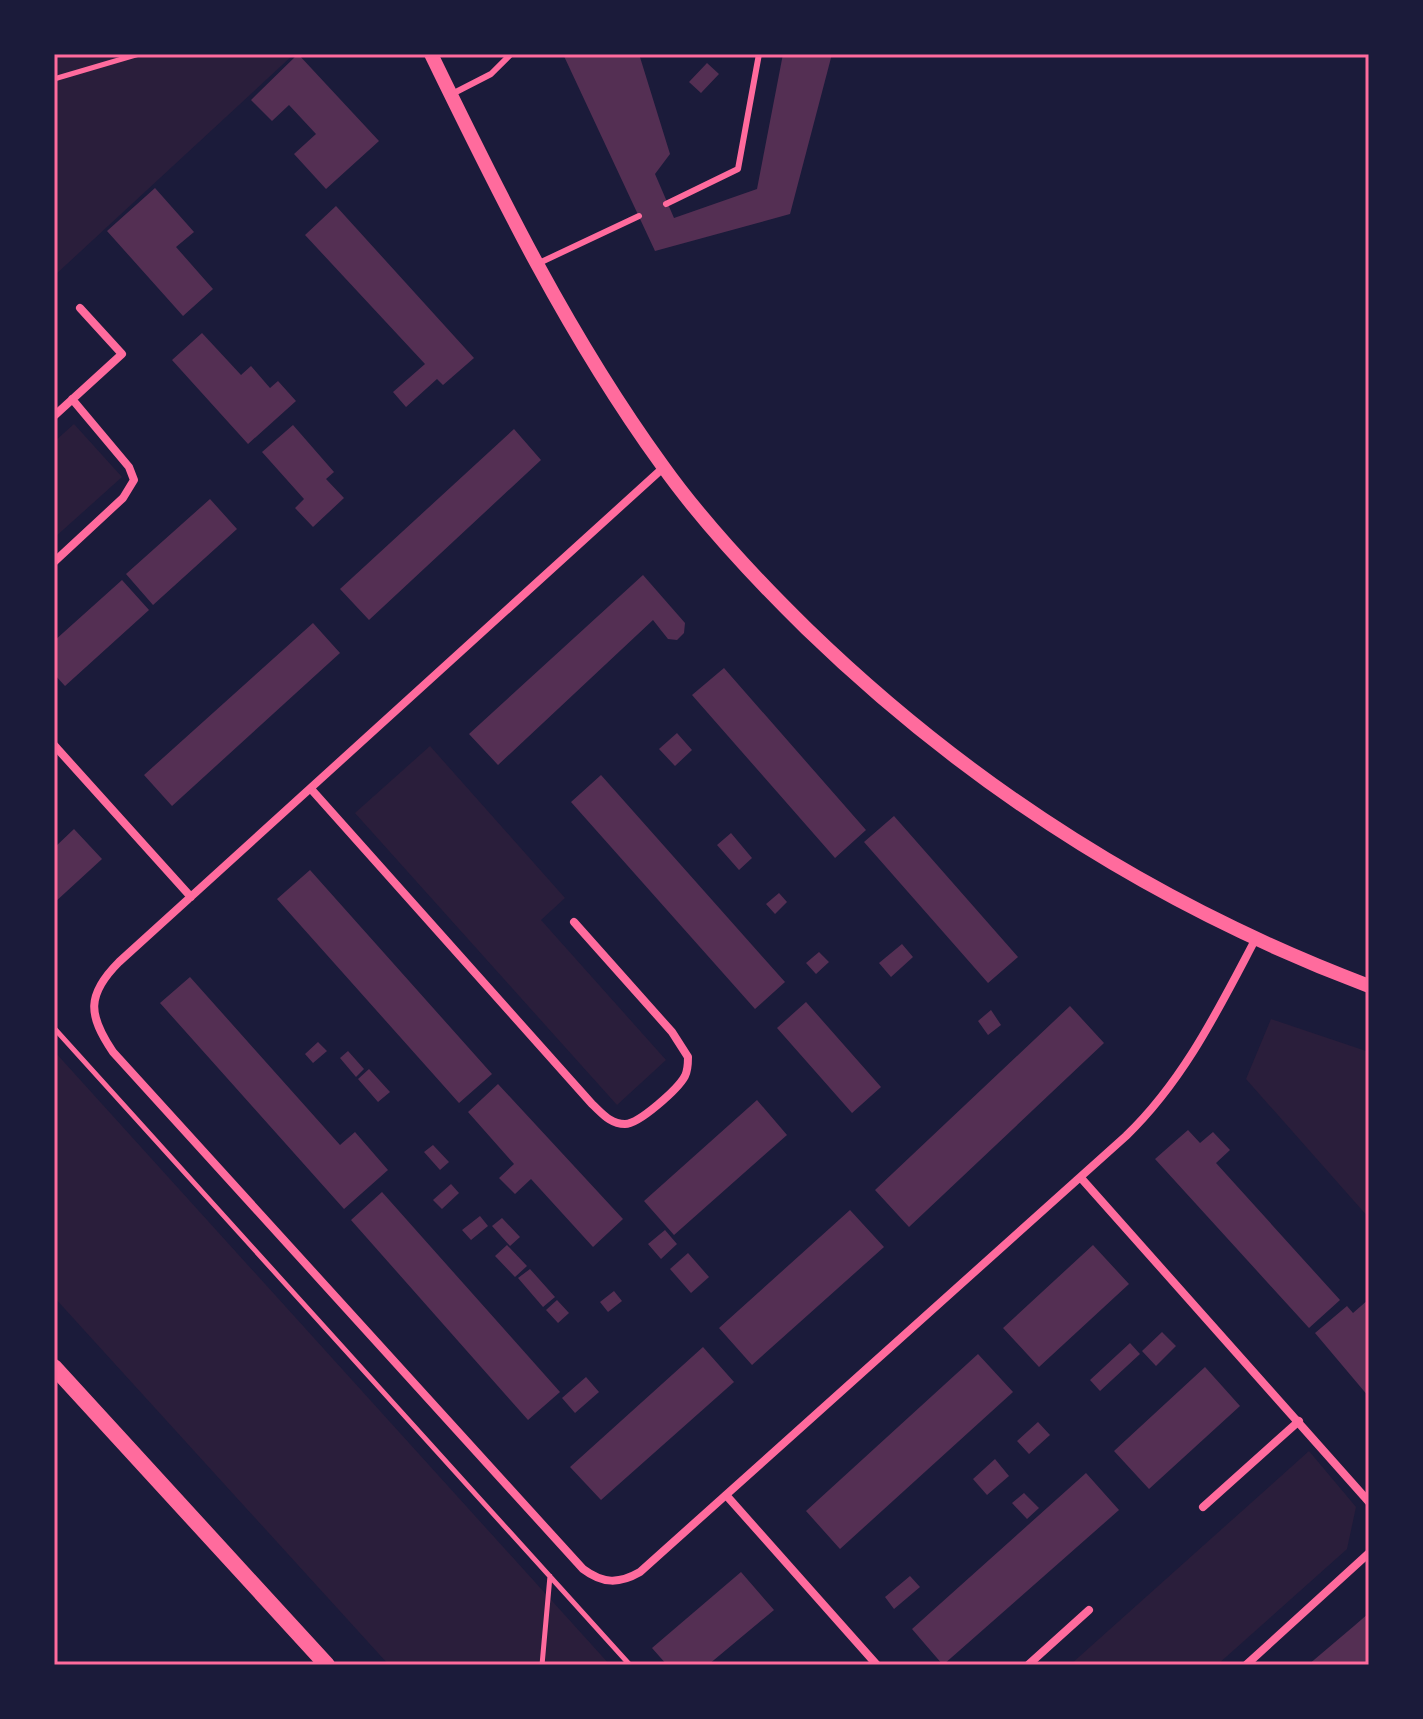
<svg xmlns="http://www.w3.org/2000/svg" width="1423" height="1719" font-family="Rubik,sans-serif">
<rect width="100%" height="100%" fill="#1b1b3a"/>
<path fill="#2a1e3b" d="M54 54H294L54 276Z
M74 424 122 477 54 538V442Z
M430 746 565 898 541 920 666 1060 617 1105 355 813Z
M1271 1019 1369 1052V1218L1246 1079Z
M54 1051 610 1665H389L54 1297Z
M1309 1451 1356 1507 1347 1549 1217 1665H1070Z"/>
<path fill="#542f53" d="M298 54 379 141 326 189 294 154 316 134 289 105 272 121 251 100Z
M563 54H639L670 154 655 174 674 218 757 189 783 54H832L790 214 655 251Z
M707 63 719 74 701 93 689 82Z
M155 188 194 232 176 247 213 289 183 316 107 231Z
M336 206 474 358 443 385 437 379 406 407 393 392 425 364 305 235Z
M202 333 241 375 251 366 270 388 278 381 296 401 248 444 172 360Z
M293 425 334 472 326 479 344 498 313 527 295 508 304 499 262 452Z
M514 429 541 460 369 620 340 589Z
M210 499 237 529 153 605 126 574Z
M643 575 685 623 684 633 677 640 668 639 653 620 498 765 469 734Z
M122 580 149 610 65 686 54 674V641Z
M313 623 340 653 172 806 144 775Z
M724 668 866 830 835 858 692 695Z
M677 733 692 750 675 766 659 749Z
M601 775 785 982 755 1009 571 802Z
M894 816 1018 957 988 983 864 842Z
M74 829 102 859 54 903V848Z
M731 833 752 858 739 870 717 845Z
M310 870 492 1074 459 1103 277 899Z
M779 893 787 902 775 914 766 904Z
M902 944 913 957 891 977 879 963Z
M819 952 829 962 816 974 806 963Z
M190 977 340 1145 355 1132 388 1170 344 1209 160 1003Z
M806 1002 881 1087 852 1113 777 1028Z
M1070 1006 1104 1043 909 1227 875 1190Z
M991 1010 1001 1025 988 1035 978 1021Z
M318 1042 327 1051 313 1063 305 1054Z
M348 1051 364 1069 356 1077 340 1058Z
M369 1069 390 1092 378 1102 358 1079Z
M498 1084 623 1219 593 1247 531 1179 515 1194 499 1178 514 1164 468 1112Z
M757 1100 787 1135 674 1235 644 1201Z
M1188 1130 1200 1143 1213 1132 1230 1150 1216 1163 1340 1300 1309 1328 1155 1159Z
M433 1145 449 1162 440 1170 424 1152Z
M451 1184 459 1193 442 1209 433 1200Z
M382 1192 560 1392 528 1420 351 1220Z
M850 1210 884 1247 752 1365 719 1328Z
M480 1216 488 1226 471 1240 462 1230Z
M502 1218 520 1237 510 1246 492 1226Z
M665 1230 677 1244 661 1259 648 1244Z
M507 1245 527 1266 515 1277 495 1256Z
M1093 1245 1129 1284 1039 1367 1003 1328Z
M688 1253 709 1277 691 1293 670 1269Z
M530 1269 555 1297 543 1307 518 1278Z
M614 1291 622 1301 608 1312 600 1302Z
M1369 1299V1327L1367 1329 1369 1332V1397L1315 1333 1347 1306 1353 1313Z
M557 1300 569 1313 558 1323 546 1310Z
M1162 1332 1176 1346 1156 1366 1142 1351Z
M1130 1343 1140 1354 1100 1391 1090 1380Z
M703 1347 734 1382 601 1500 570 1467Z
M978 1354 1013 1392 840 1549 806 1511Z
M1205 1367 1240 1406 1149 1489 1114 1451Z
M586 1377 599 1392 575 1413 562 1398Z
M1038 1422 1050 1435 1029 1454 1017 1441Z
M995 1459 1009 1476 987 1495 973 1479Z
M1086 1473 1119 1510 943 1665 912 1629Z
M1024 1493 1039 1508 1027 1519 1012 1503Z
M741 1572 774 1610 708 1665H667L652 1648Z
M910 1576 920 1587 894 1609 885 1597Z
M1369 1613V1665H1308L1354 1626Z"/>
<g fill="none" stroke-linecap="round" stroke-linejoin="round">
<path stroke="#ff6b9d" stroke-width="5" d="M54 79 139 54
M54 1028 630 1665
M542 1665 550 1576"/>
<path stroke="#ff6b9d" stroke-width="6" d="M452 94 491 74 511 54
M666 204 738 169 759 54
M537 264 639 216"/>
<path stroke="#ff6b9d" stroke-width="8" d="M54 416 122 354 80 308
M663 468 119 962C86 995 88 1015 113 1052L583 1569C603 1584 619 1584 640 1572L1126 1136C1184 1080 1218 1010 1255 940
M54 562 123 498 134 480 129 467 72 399
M54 745 191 897
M311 789 592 1104C602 1113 610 1124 625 1124 639 1124 678 1089 685 1076 688 1070 688 1064 688 1057L672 1032 574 922
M1081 1178 1369 1502
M726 1495 877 1665
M1203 1507 1299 1421
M1028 1665 1089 1610
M1246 1665 1369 1553"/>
<path stroke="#ff6b9d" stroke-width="14" d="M431 54C500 196 569 337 662 465 704 524 755 578 807 629 970 787 1157 906 1369 986"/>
<path stroke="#ff6b9d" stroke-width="16" d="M54 1367 327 1665"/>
</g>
<rect width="1423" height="1719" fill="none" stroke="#1b1b3a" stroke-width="112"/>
<rect x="56" y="56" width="1311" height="1607" fill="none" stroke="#ff6b9d" stroke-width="3"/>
</svg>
